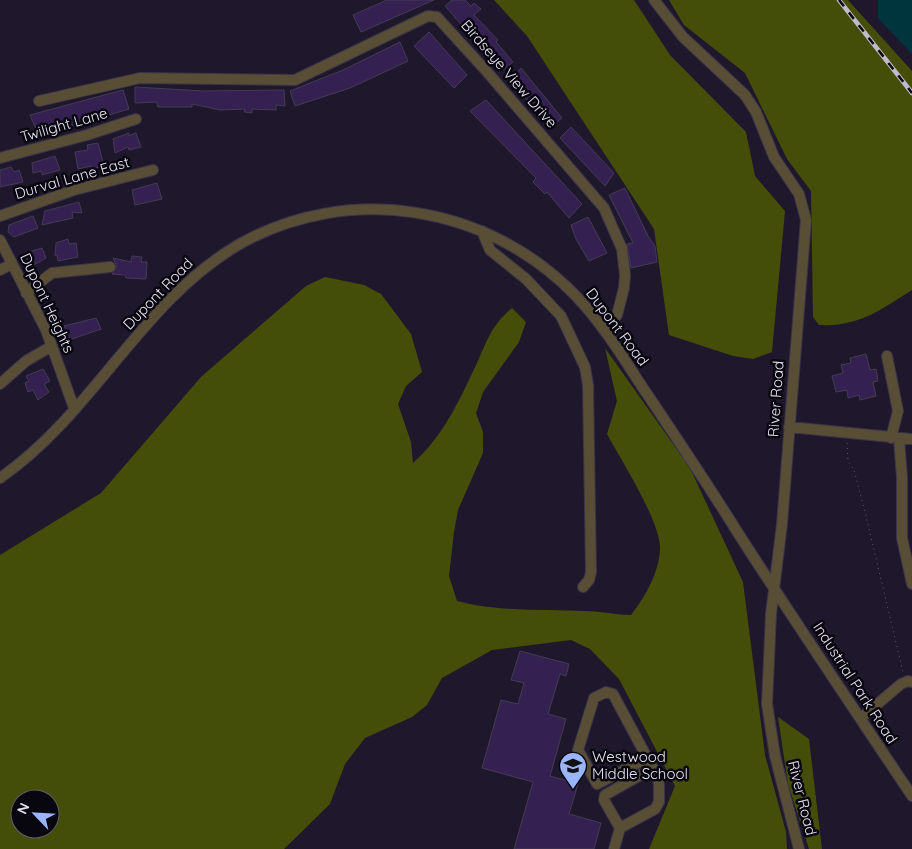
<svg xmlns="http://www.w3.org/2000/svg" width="912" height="849" font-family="Quicksand,sans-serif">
<rect width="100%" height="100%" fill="#1f182c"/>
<path fill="#454e09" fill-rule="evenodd" d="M494 0H634L670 55 746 132 755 176 785 211 772 352 753 359 733 356 669 335 654 229 527 36Z
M669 0H848L912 71V290C880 310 859 327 819 325L813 317 811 191 787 159 745 73 684 25Z
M325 277 364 285 381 294 411 334 422 372 406 386 398 404 411 442 413 463C443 437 460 399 477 363 487 341 492 324 512 308L526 322 519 342 483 392 476 413 483 432V453L458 510 454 532 449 576 457 601C497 612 543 609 585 611 601 611 615 615 631 615 645 597 659 573 660 549 661 522 621 460 607 434L617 401 605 348 690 468 743 582 765 755 786 832 787 849H649L675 786 619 679 590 649 571 640 492 650 442 678 427 705 412 717 365 738 345 764 330 804 284 849H0V555L101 493 201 377 306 286ZM20 799H50V829H20Z
M778 717 809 739 822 849H809L788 784Z"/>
<path fill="#00353e" d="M878 0H912V54L878 18Z"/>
<path fill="#342152" stroke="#433c53" d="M387 0H434L361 32 353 15Z
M452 0H465L471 6 474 3 481 9 474 15 498 40 496 42 513 62 503 70 464 31 466 30 445 6Z
M429 32 467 75 454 88 414 46Z
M400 42 408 61 350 88 295 106 290 91 343 70Z
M521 68 562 118 551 127 510 81Z
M135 87 204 91 284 90 285 106 276 105V110L252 109V113L244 112 245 109 220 110 192 104V107H158L157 102 135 103Z
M123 90 129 109 85 122 38 134 30 115Z
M486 100 582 204 569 218 547 192 545 194 533 182 536 178 470 111Z
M571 127 614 173 605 186 560 138Z
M129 133V136L136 133 141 147 129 150 128 147 115 153 113 139Z
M98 143 104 166 91 169V166L78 169 75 152 88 150 87 145Z
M55 156 60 170 42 175V171L33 173 32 163Z
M11 167 14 172 19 170 23 182 0 187V170Z
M157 183 162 199 135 205 132 190Z
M625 188 648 236 655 246 657 262 631 268 627 244 633 243 609 195Z
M79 202 82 213 72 212 73 218 42 225 45 211Z
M33 216 38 228 14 237 8 232 9 225Z
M588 217 607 253 589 261 576 239 571 225Z
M68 239 69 244 76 243 78 257 58 261 57 255 55 256 56 243Z
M42 248 46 258 30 267 25 253Z
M132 256 142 257 141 262H147L146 279 126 278 125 275 112 274 117 267 113 258 131 262Z
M96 318 101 329 69 340 64 326Z
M866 354 870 370 876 369 878 381 873 382 876 396 860 400 859 395 848 398 847 390 836 392 832 376 843 373 841 365 851 363 850 358Z
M43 369 50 381 44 384 49 392 38 400 33 390 28 392 25 383 29 381 26 376Z
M520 651 569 664 566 676 560 674 548 714 566 719 550 776 578 784 569 814 601 823 594 849H514L533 782 482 768 501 700 518 704 524 683 511 680Z"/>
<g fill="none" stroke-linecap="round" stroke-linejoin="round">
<defs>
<path id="minor" d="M654 0 683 37 745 95 756 112 774 157 799 194 806 220 782 524 771 614 767 704 775 756 799 849
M39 101 140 78 295 80 428 16 437 17 488 73 604 208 622 249 625 275 624 288 617 315 604 330
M0 158 87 135 136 119
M0 216 74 190 153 170
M482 231 490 250 526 279 561 316 585 367 588 385 591 572 589 580 583 587
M0 240 46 330 74 408
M0 270 12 264
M26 293 52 273 110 267
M887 356 898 411 891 438
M0 384 26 361 52 346
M789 427 912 439
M899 439 902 477V538L912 584
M0 478C92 415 141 302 238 245 348 182 488 205 575 295 601 322 621 354 641 385 674 434 707 483 738 533 795 622 854 709 912 796
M861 718 901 684 908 681 912 682
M620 828 604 800 605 795 653 768
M614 849 620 828 655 809 659 802V786L658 778 613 694 606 692 594 698 578 750 597 784 647 758"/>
</defs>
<use href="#minor" stroke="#3b3448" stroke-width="12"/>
<path stroke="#635d6f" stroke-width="1" stroke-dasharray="1 4" stroke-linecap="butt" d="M847 443 848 461 854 470 865 512 903 672"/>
<use href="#minor" stroke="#584e36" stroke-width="10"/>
<defs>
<path id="rail" d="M839 0 912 93"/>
</defs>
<use href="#rail" stroke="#bfbbca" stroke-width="4.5"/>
<use href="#rail" stroke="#08060e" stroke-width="2.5" stroke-dasharray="8" stroke-linecap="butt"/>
</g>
<defs>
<symbol id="school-pin" viewBox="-11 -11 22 30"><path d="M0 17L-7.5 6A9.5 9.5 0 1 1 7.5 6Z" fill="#9bb5fd" stroke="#08060e"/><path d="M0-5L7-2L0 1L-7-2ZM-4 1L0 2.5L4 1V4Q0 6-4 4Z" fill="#111"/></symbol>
</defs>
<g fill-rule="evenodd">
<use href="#school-pin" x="557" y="750" width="32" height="43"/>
</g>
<g text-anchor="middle" stroke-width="5" stroke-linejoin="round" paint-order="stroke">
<g font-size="15" fill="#e7e3f1" stroke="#08060e">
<text transform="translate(509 74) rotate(49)" y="5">Birdseye View Drive</text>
<text transform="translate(64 125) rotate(-16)" y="5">Twilight Lane</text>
<text transform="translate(72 178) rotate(-16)" y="5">Durval Lane East</text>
<text transform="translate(158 294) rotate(-46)" y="5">Dupont Road</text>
<text transform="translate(47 303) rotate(65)" y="5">Dupont Heights</text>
<text transform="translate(617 327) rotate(53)" y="5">Dupont Road</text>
<text transform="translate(776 399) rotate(-86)" y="5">River Road</text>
<text transform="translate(855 683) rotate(57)" y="5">Industrial Park Road</text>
<text transform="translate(802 798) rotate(76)" y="5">River Road</text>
</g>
<g font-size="15" fill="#e7e3f1" stroke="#08060e" text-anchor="start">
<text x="592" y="762">Westwood<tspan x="592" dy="17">Middle School</tspan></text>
</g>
</g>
<g transform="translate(35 814) rotate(295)"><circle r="24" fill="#08060e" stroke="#615e69"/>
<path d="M0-4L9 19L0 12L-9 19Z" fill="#9bb5fd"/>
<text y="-8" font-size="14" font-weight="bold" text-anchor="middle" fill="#e7e3f1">N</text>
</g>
</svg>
